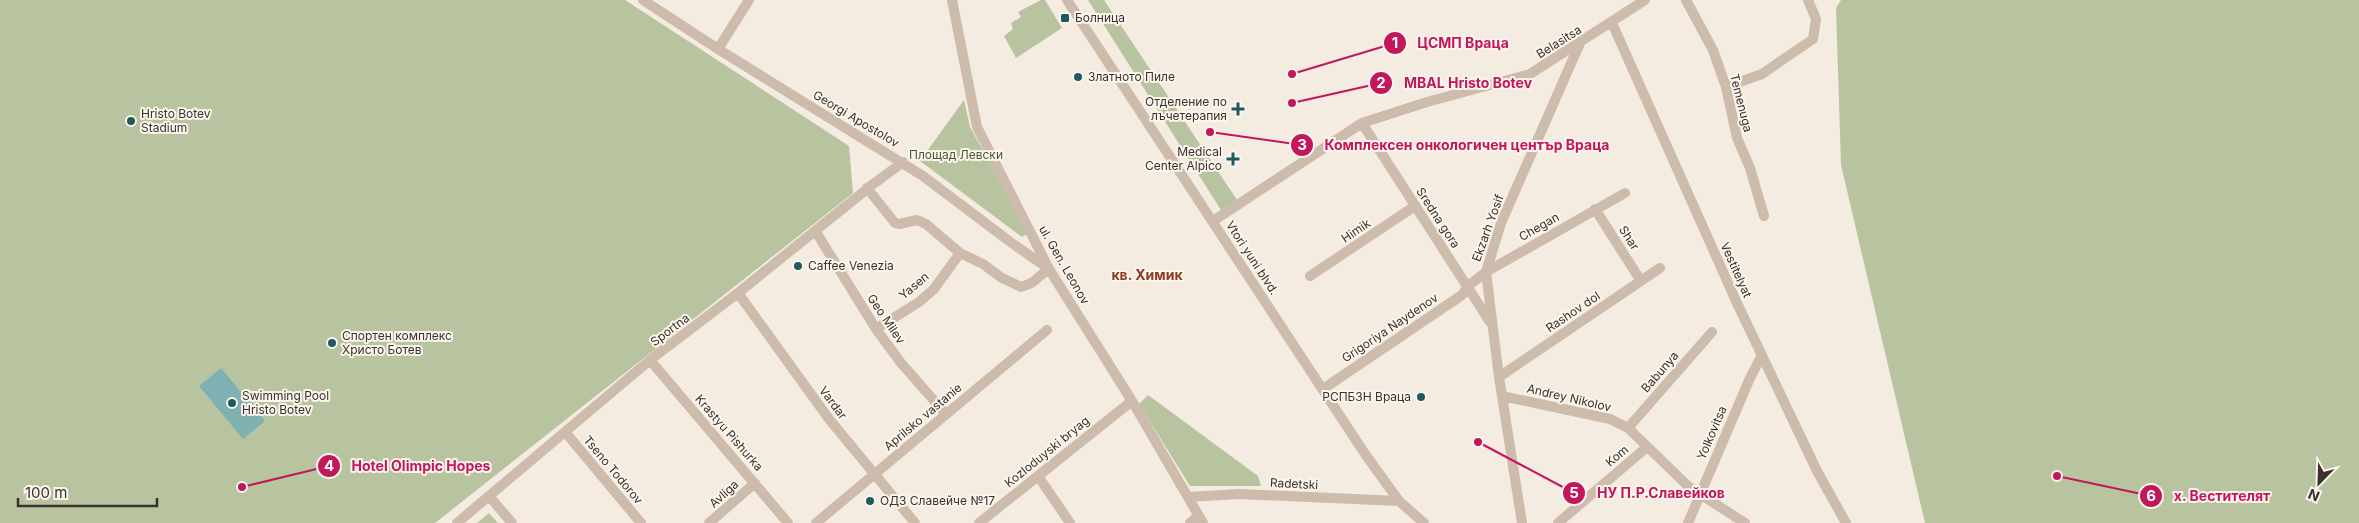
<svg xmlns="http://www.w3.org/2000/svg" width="2359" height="523" font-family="Inter,sans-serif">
<rect width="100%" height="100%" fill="#f4ebe1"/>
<path fill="#b8c4a0" d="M0 0H625L849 146 853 193 435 523H0Z
M1041 0H1045L1062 28 1016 58 1004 36 1013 29 1011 23 1021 17 1018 12Z
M1088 0H1104L1237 200 1221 210Z
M1841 0H2359V523H1925L1841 165 1836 8Z
M964 100 970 127 1028 233 1022 237 920 161Z
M1148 395 1258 476 1261 486H1190L1139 404Z
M489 513 498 523H477Z"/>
<path fill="#7fb0b2" d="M221 368 265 421 243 439 199 386Z"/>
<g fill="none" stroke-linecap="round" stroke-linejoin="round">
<path stroke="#cdbbac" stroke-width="10" d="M643 0 718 49 923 176 1009 241 1049 269C1035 278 1038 282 1021 287L1002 278 983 264 960 253 926 224 917 220 899 224 895 223 867 188
M952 0 977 127 1049 269 1132 401 1203 523
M1067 0 1365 454 1399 501 1424 523
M1686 0 1713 50 1726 87 1737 138 1750 168 1764 216
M1612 23 1736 301 1817 471 1846 523
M718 49 749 0
M1726 87 1762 74 1813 39 1816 19 1808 0
M1362 123 1490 322
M1595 209 1641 281
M1213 221 1362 123 1427 102 1530 74 1645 0
M816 232 876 329 901 363 945 413
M1310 276 1415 206
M738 293 829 419 915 523
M876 329 919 302 934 289 960 253
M650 360 788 523
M1499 377 1660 268
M1323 389 1462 295 1468 286 1486 272 1625 193
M1502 396 1610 419 1628 428 1689 487 1745 523
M1628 428 1712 332
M566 433 641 523
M1038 476 1070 523
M489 496 512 523
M1188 497 1239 494 1399 501
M457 523 650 360 738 293 872 185 903 162
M709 523 755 483
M816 523 1047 330
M979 523 1132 401
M1190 523 1198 516
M1522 523 1499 377 1486 272 1501 223 1580 43
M1558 523 1647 447
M1688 523 1750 378 1762 355"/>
</g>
<g fill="#1f5a5e" stroke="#fbf5ee" stroke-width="2">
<rect x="1060" y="13" width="10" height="10" rx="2.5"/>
<circle cx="1078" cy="77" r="5"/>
<path d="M1235.5 101.5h5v5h5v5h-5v5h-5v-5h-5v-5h5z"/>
<circle cx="131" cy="121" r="5"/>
<path d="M1230.5 151.5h5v5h5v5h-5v5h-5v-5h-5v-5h5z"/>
<circle cx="798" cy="266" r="5"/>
<circle cx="332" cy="343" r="5"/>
<circle cx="1421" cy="397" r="5"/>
<circle cx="232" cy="403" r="5"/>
<circle cx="870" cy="501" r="5"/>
</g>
<g text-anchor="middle" stroke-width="4" stroke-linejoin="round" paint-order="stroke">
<g font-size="12" fill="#3b302b" stroke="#fbf5ee" text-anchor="start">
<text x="1075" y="22">Болница</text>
<text x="1088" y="81">Златното Пиле</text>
<text x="1227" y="106" text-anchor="end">Отделение по<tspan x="1227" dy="14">лъчетерапия</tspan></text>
<text x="141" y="118">Hristo Botev<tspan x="141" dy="14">Stadium</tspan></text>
<text x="1222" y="156" text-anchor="end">Medical<tspan x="1222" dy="14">Center Alpico</tspan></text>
<text x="808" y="270">Caffee Venezia</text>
<text x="342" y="340">Спортен комплекс<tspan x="342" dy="14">Христо Ботев</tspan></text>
<text x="242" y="400">Swimming Pool<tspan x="242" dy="14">Hristo Botev</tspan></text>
<text x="1411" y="401" text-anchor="end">РСПБЗН Враца</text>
<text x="880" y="505">ОДЗ Славейче №17</text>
</g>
<g font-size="12" fill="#3b302b" stroke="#fbf5ee">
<text transform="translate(1559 42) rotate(-32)" y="4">Belasitsa</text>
<text transform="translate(1741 103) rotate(76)" y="4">Temenuga</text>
<text transform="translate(856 119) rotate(31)" y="4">Georgi Apostolov</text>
<text transform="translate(1438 218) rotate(57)" y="4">Sredna gora</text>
<text transform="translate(1539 227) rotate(-30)" y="4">Chegan</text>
<text transform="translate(1488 228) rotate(-70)" y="4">Ekzarh Yosif</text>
<text transform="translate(1356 231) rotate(-34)" y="4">Himik</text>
<text transform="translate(1629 238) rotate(57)" y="4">Shar</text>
<text transform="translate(1252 258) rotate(57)" y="4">Vtori yuni blvd.</text>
<text transform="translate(1064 265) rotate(60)" y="4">ul. Gen. Leonov</text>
<text transform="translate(1736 270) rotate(66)" y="4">Vestitelyat</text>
<text transform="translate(914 286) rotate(-40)" y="4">Yasen</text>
<text transform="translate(1573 312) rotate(-34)" y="4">Rashov dol</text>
<text transform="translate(886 319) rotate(56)" y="4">Geo Milev</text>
<text transform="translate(1390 328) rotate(-34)" y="4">Grigoriya Naydenov</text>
<text transform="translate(670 330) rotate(-37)" y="4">Sportna</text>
<text transform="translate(1660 372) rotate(-49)" y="4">Babunya</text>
<text transform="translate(1569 398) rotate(13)" y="4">Andrey Nikolov</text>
<text transform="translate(833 403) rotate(53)" y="4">Vardar</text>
<text transform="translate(923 417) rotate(-40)" y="4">Aprilsko vastanie</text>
<text transform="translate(729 433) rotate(49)" y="4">Krastyu Pishurka</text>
<text transform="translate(1712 433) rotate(-67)" y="4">Yolkovitsa</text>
<text transform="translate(1047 452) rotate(-39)" y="4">Kozloduyski bryag</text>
<text transform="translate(1617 456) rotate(-40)" y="4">Kom</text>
<text transform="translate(613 470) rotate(50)" y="4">Tseno Todorov</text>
<text transform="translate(1294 484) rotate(3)" y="4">Radetski</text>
<text transform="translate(724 494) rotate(-42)" y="4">Avliga</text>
</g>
<g font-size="12" fill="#4a5a2e" stroke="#fbf5ee">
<text x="956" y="159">Площад Левски</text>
</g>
<g font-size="14" font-weight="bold" fill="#8c3b22" stroke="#fbf5ee">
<text x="1147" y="280">кв. Химик</text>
</g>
</g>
<path fill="none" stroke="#c2185b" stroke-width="2" d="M1292 74L1395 43M1292 103L1381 83M1210 132L1302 145M242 487L329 466M1478 442L1574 493M2057 476L2151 496"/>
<g fill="#c2185b" stroke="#fbf5ee" stroke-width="2">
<circle cx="1292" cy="74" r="5"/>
<circle cx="1292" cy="103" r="5"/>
<circle cx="1210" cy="132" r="5"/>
<circle cx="242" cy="487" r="5"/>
<circle cx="1478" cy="442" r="5"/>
<circle cx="2057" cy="476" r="5"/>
<circle cx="1395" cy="43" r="12"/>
<circle cx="1381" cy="83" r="12"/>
<circle cx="1302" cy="145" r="12"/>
<circle cx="329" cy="466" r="12"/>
<circle cx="1574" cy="493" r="12"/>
<circle cx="2151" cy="496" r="12"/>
</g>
<g font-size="15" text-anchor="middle" font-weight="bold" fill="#fff">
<text x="1395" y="48">1</text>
<text x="1381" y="88">2</text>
<text x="1302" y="150">3</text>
<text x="329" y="471">4</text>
<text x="1574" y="498">5</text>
<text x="2151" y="501">6</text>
</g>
<g font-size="14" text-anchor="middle" font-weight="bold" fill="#c2185b" stroke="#fbf5ee" stroke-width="4" stroke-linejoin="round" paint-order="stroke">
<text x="1463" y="48">ЦСМП Враца</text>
<text x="1468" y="88">MBAL Hristo Botev</text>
<text x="1467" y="150">Комплексен онкологичен център Враца</text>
<text x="421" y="471">Hotel Olimpic Hopes</text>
<text x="1661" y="498">НУ П.Р.Славейков</text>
<text x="2222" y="501">х. Вестителят</text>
</g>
<g transform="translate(2319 483) rotate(203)" stroke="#fbf5ee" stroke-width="4" paint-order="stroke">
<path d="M0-4L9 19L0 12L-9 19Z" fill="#3b302b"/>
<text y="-8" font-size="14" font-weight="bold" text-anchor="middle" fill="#3b302b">N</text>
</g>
<path d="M18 498v8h139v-8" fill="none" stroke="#3b302b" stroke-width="2.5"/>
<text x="25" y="498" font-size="15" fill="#3b302b" stroke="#fbf5ee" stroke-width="4" paint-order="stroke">100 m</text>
</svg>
